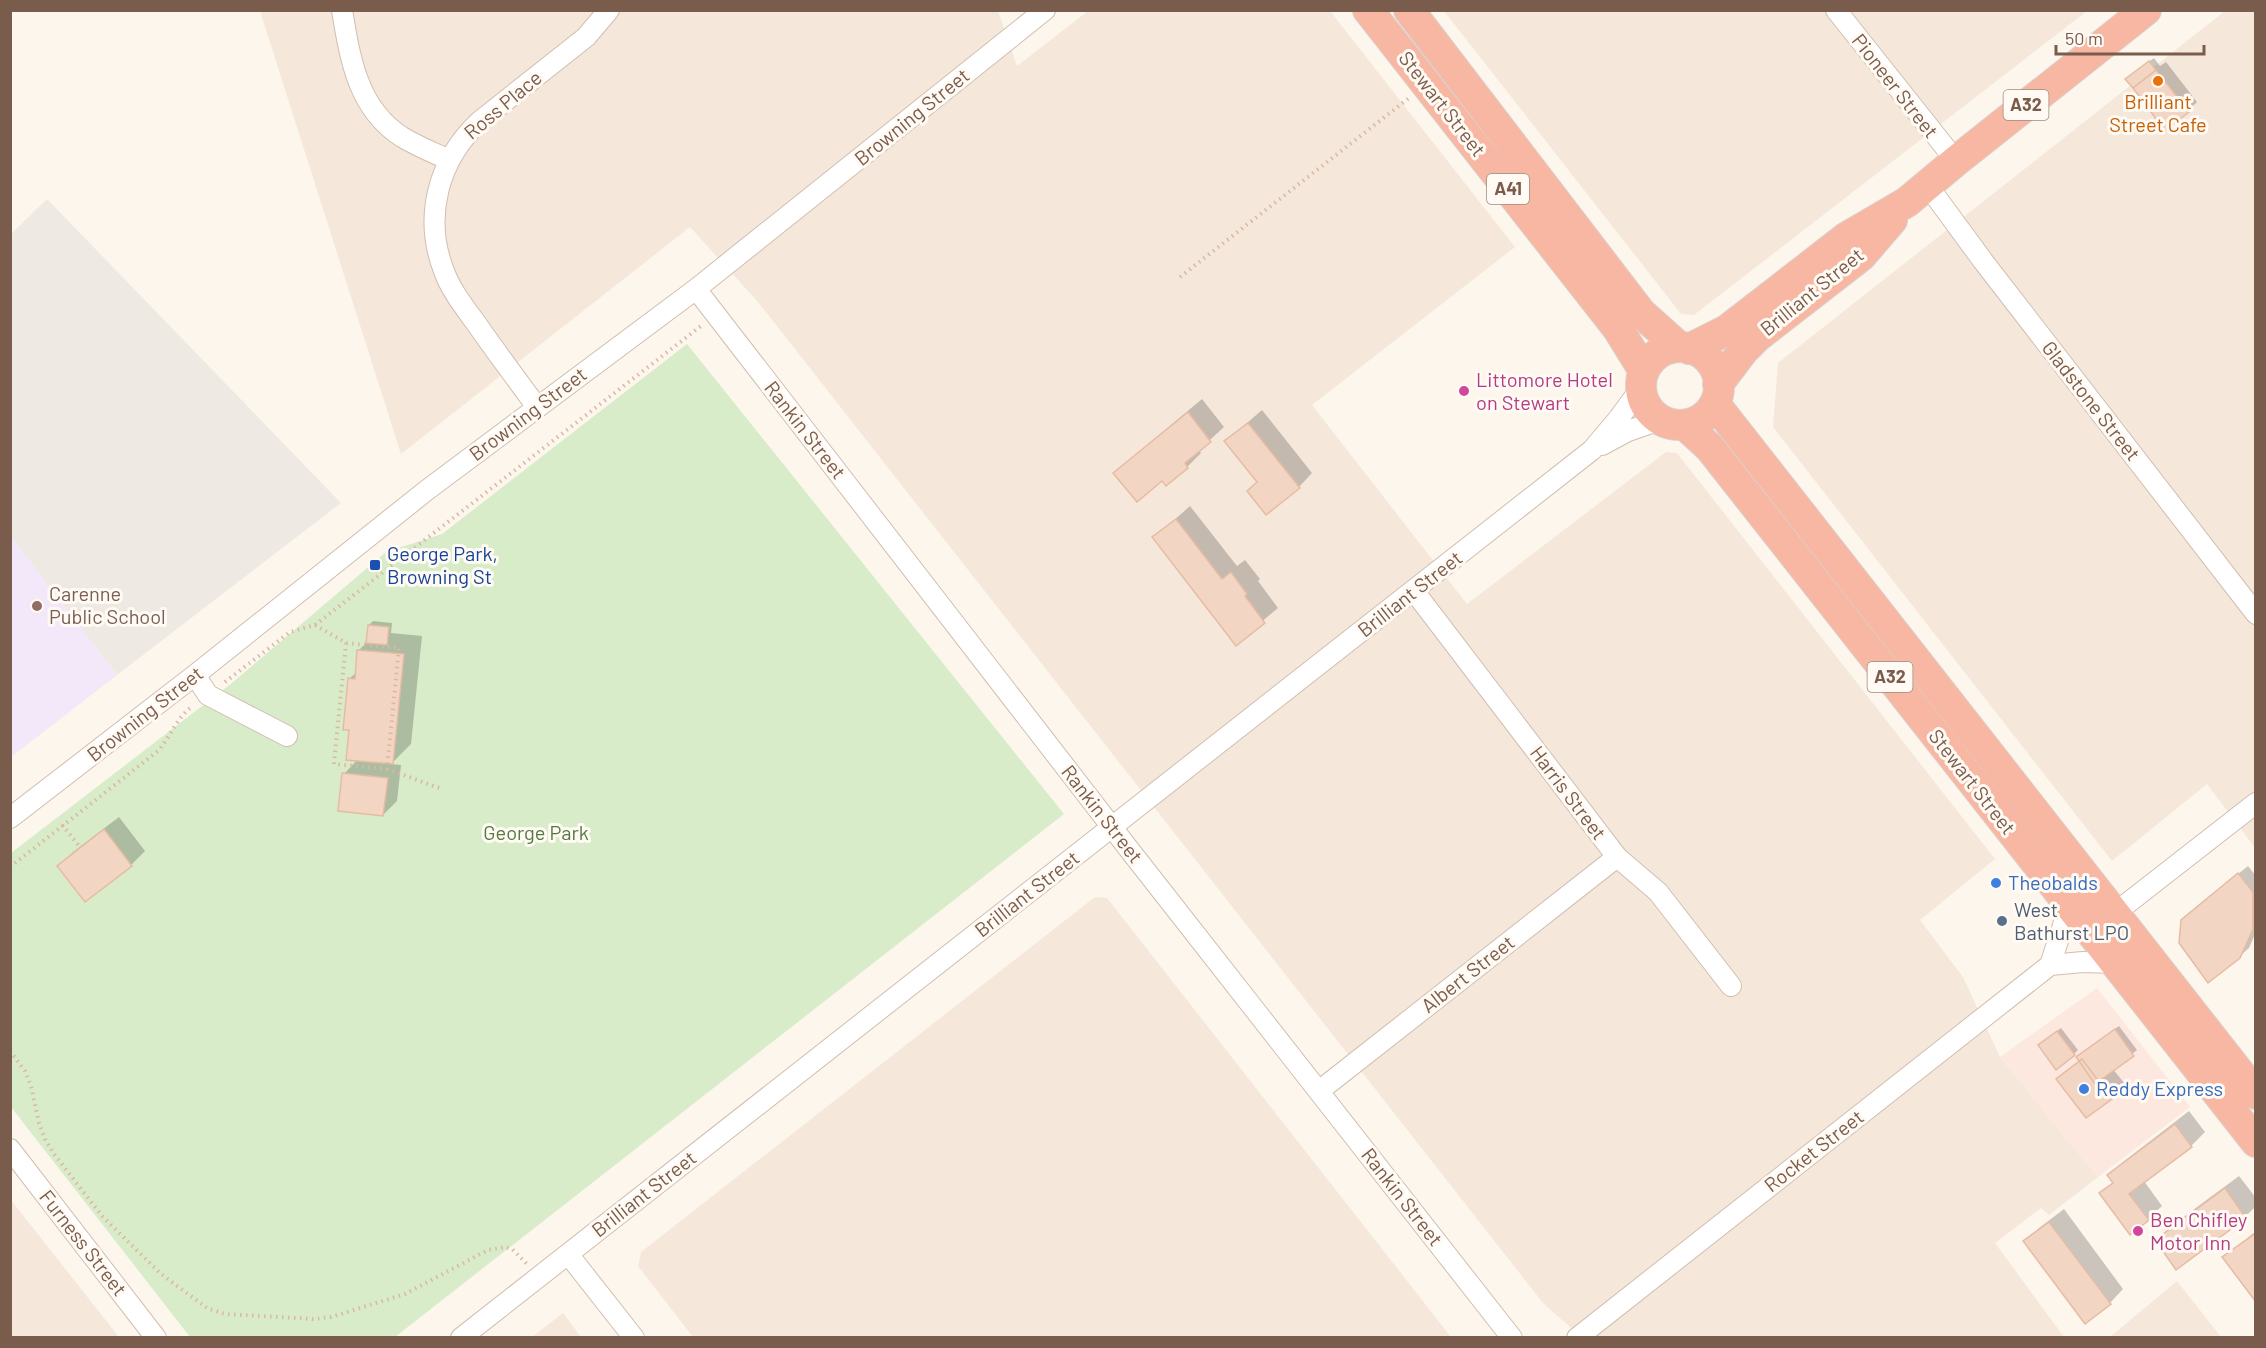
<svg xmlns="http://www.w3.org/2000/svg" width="2266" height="1348" font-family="Barlow,sans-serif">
<rect width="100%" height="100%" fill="#fdf6ec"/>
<path fill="#f5e8da" d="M260 11H998L1017 66 1088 11H1330L1515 247 1312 405 1467 604 1666 452 1677 453 1995 859 1920 920 1963 977 2000 1057 2098 1177 2049 1215 2041 1208 1995 1243 2064 1337H1581L1543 1303 758 302 690 227 401 454Z
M1444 11H2087L1694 315 1681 314Z
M2225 11H2255V848L2207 784 2112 861 1773 427 1778 363Z
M1095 897 1107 898 1451 1337H693L638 1266 641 1252Z
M11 1200 119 1337H11Z
M2177 1281 2221 1337H2110Z
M563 1313 581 1337H532Z"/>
<path fill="#fde8e0" d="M2097 988 2190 1107 2098 1177 2000 1057Z"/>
<path fill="#efe9e4" d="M47 199 341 503 117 675 11 537V234Z"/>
<path fill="#f3e8fa" d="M11 537 117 675 11 757Z"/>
<path fill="#d8ecc9" d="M687 344 1064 814 395 1337H190L11 1107V853L232 683 386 552 442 534Z"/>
<path fill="#0003" d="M2154 58 2160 66 2166 62 2197 102 2188 111 2131 75Z
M1202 399 1224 427 1199 450 1201 453 1187 467 1166 484 1162 479 1115 473 1129 460Z
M1262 410 1312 473 1299 487 1258 481 1226 441Z
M1190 506 1237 566 1245 560 1260 579 1258 581 1278 608 1236 643 1154 538Z
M373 621 392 623 391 633 422 636 411 744 391 764 401 765 397 801 383 815 344 774 358 759 350 729 349 679 357 672 359 650 367 642 369 625Z
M119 817 145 851 131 865 86 900 59 866 73 852Z
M2248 866 2256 876V932L2249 948 2239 957 2192 911Z
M2119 1026 2137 1050 2113 1069 2125 1084 2111 1098 2058 1079 2080 1060 2082 1053Z
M2061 1028 2078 1050 2074 1054 2044 1041Z
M2189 1111 2205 1132 2191 1146 2144 1181 2162 1206 2148 1219 2101 1193 2114 1181 2109 1175 2123 1162Z
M2239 1176 2256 1198V1206L2245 1217 2177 1268 2157 1240 2170 1227Z
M2064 1209 2123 1289 2110 1303 2025 1241 2039 1228Z
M2256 1231V1300L2224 1257Z"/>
<path fill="#f3d5c3" stroke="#e6bba3" stroke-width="1.5" d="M2149 61 2156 70 2133 88 2125 79Z
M2156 70 2189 112 2165 131 2133 88Z
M1188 412 1211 442 1185 463 1188 468 1166 486 1162 481 1137 502 1113 473Z
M1248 423 1300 488 1266 515 1247 491 1257 482 1224 441Z
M1176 519 1222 579 1231 572 1247 594 1245 596 1265 623 1236 646 1152 537Z
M368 625 389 627 387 645 366 643Z
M357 650 404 654 393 764 346 760 349 730H343L348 678 355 679Z
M342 773 388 778 383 816 338 811Z
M104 829 132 866 85 902 57 866Z
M2238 873 2253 892V929L2240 958 2208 983 2179 943 2181 920Z
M2115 1029 2134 1056 2095 1084 2076 1057Z
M2057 1031 2075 1055 2056 1070 2038 1045Z
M2082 1059 2112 1099 2086 1118 2056 1079Z
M2175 1124 2192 1147 2129 1194 2149 1220 2130 1235 2099 1193 2113 1183 2107 1175Z
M2225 1188 2246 1218 2176 1270 2155 1240Z
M2049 1222 2111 1304 2085 1324 2023 1241Z
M2256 1233V1302L2222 1257Z"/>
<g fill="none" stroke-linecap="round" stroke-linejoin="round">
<defs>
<path id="minor" d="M342 10C350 59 358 109 402 137 417 146 434 153 449 160
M1836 10 1956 161
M1928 186 1983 261 2256 614
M696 289 1128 848 1512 1338
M537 407C517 380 497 353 478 326 466 309 451 291 444 271 423 217 438 160 480 121L586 37 609 10
M1602 445 1628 431 1660 420
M1414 591 1617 857 1658 892 1731 986
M195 675 208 695 287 736
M10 818 195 675 427 490 696 289 1045 10
M2068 904 2062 929 2050 965 2083 962 2114 963
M2106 920 2256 803
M1319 1091 1617 857
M10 1149 156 1338
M568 1254 634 1338
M461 1338 1592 450 1619 418 1641 388
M1577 1338 2050 965"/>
<path id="highway" d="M1368 10 1618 329 1644 371
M1409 10 1641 313 1679 347
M1641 386a39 39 0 1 1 78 0a39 39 0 1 1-78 0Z
M1689 349 1727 330 1847 237 1907 202 1956 161 2146 10
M1718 384 1743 351 1758 336 1861 256 1892 220
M1715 404 2256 1094
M1685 425 1710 448 2256 1142"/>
</defs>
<use href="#minor" stroke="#d1beb0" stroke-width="22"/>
<use href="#highway" stroke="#dad1cd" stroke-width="32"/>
<path stroke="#d9b8a5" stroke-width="4" stroke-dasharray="1.5 4.5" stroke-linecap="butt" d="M1180 277 1409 98
M315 625 346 643 399 648 387 769 334 764 346 643
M225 682 290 632 315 625 701 326
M387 769 442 789
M62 825 81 848
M10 867 158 751C171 736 176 718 193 706
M10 1051 25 1071 31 1086 39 1123 45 1139 54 1154 102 1216 161 1274 207 1308 225 1314 314 1319 331 1317 405 1294 488 1250 505 1247 512 1249 527 1264"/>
<use href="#minor" stroke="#fff" stroke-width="20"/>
<use href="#highway" stroke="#f7b7a3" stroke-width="30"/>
</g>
<circle fill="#e8710a" stroke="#fffaf3" stroke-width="2" cx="2158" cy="81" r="6"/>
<g fill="#d1479c" stroke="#fffaf3" stroke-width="2">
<circle cx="1464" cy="391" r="6"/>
<circle cx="2138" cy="1231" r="6"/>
</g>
<rect fill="#1a4fb4" stroke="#fffaf3" stroke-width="2" x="369" y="559" width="12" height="12" rx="3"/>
<circle fill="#8d6e63" stroke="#fffaf3" stroke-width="2" cx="37" cy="606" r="6"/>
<g fill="#3f7fe0" stroke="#fffaf3" stroke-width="2">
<circle cx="1996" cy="883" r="6"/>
<circle cx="2084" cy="1089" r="6"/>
</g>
<circle fill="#5c6f8a" stroke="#fffaf3" stroke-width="2" cx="2002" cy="921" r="6"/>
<g text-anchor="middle" stroke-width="6" stroke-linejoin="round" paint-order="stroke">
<g fill="#fffaf3" stroke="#a28b7f" stroke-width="1.5">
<rect x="2003.5" y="90" width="45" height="30" rx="4.5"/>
<rect x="1487" y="174" width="42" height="30" rx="4.5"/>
<rect x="1867.5" y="662" width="45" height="30" rx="4.5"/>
</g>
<g font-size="18" font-weight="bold" fill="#7a5c4d">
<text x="2026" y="111">A32</text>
<text x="1508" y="195">A41</text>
<text x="1890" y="683">A32</text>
</g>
<g font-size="20" fill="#7a5c4d" stroke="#fffaf3">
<text transform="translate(1895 86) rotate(52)" y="7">Pioneer Street</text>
<text transform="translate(1442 104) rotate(52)" y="7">Stewart Street</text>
<text transform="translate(503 105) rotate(-40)" y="7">Ross Place</text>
<text transform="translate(912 117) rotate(-39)" y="7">Browning Street</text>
<text transform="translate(1812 292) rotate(-39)" y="7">Brilliant Street</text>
<text transform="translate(2091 401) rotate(52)" y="7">Gladstone Street</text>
<text transform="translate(528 414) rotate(-37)" y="7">Browning Street</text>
<text transform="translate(805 430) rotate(52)" y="7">Rankin Street</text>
<text transform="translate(1410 594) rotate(-38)" y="7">Brilliant Street</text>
<text transform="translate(145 714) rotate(-38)" y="7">Browning Street</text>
<text transform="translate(1972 782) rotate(52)" y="7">Stewart Street</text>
<text transform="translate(1568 793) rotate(53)" y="7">Harris Street</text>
<text transform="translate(1102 814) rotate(52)" y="7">Rankin Street</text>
<text transform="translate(1027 894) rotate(-38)" y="7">Brilliant Street</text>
<text transform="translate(1468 974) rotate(-38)" y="7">Albert Street</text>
<text transform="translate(1814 1151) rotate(-38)" y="7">Rocket Street</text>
<text transform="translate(644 1194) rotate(-38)" y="7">Brilliant Street</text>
<text transform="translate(1402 1197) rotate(52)" y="7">Rankin Street</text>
<text transform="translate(83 1243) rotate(52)" y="7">Furness Street</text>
</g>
<g font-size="20" fill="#c56008" stroke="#fffaf3">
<text x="2158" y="109">Brilliant<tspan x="2158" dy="23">Street Cafe</tspan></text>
</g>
<g font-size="20" fill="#b23c85" stroke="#fffaf3" text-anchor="start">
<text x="1476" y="387">Littomore Hotel<tspan x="1476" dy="23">on Stewart</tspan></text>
<text x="2150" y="1227">Ben Chifley<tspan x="2150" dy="23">Motor Inn</tspan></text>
</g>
<g font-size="20" fill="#164399" stroke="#fffaf3" text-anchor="start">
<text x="387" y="561">George Park,<tspan x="387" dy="23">Browning St</tspan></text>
</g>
<g font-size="20" fill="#785e54" stroke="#fffaf3" text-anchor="start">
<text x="49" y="601">Carenne<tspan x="49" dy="23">Public School</tspan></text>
</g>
<g font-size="20" fill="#537a41" stroke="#fffaf3">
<text x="536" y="840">George Park</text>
</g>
<g font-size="20" fill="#366cbe" stroke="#fffaf3" text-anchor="start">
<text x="2008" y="890">Theobalds</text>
<text x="2096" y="1096">Reddy Express</text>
</g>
<g font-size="20" fill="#4e5e75" stroke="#fffaf3" text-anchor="start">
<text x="2014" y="917">West<tspan x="2014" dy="23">Bathurst LPO</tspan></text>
</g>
</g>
<rect width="2266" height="1348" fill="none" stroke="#7a5c4d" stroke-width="24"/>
<path d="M2056 45v9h148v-9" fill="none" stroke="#7a5c4d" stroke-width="3"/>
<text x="2065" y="45" font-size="18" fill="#7a5c4d" stroke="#fffaf3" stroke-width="4.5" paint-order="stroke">50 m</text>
</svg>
